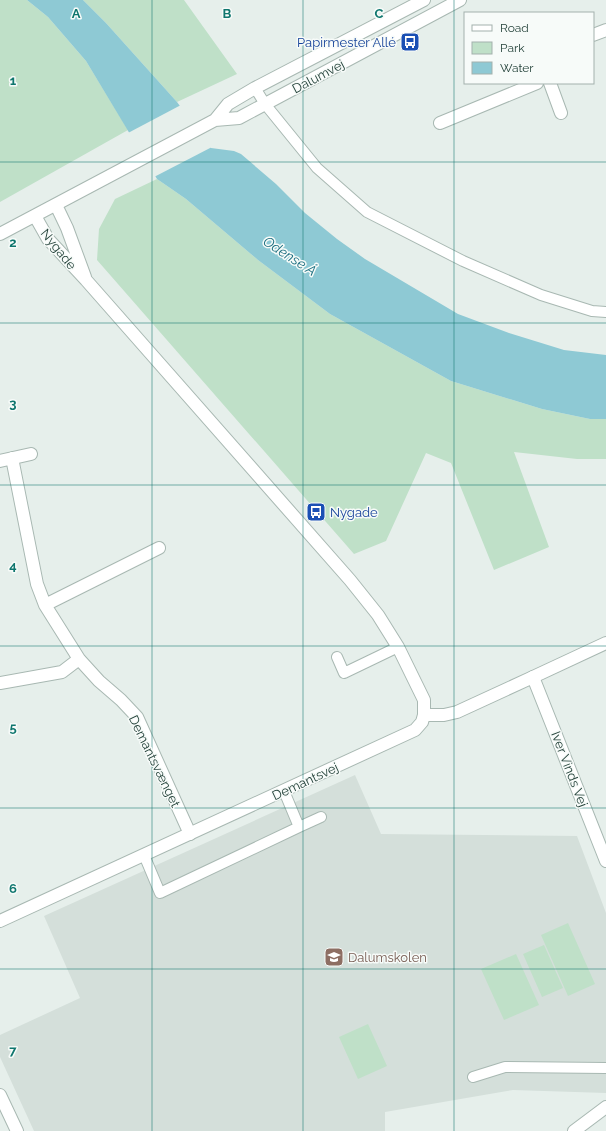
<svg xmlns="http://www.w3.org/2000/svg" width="606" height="1131" font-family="Raleway,sans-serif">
<rect width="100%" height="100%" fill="#e6efeb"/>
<path fill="#d4dfda" d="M355 775 381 834 577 836 606 913V1093L513 1090 385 1112V1131H34L0 1057V1035L80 998 44 916Z"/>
<path fill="#bfe0c8" d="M0 0H27L48 17 86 61 128 130 0 202Z
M83 0H184L237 74 177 102 106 23Z
M157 179 186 199 258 260 330 314 451 381 542 409 590 419H606V459H577L514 452 549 547 494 570 451 463 426 453 386 541 354 554 97 260 99 229 115 199Z
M568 923 595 984 568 996 541 935Z
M544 945 563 988 542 997 523 954Z
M516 954 539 1005 504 1020 481 969Z
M368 1024 387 1066 358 1079 339 1037Z"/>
<path fill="#8ec9d4" d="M27 0H83L106 23 177 102 211 148 234 151 241 154 276 184 305 213 337 239 365 259 458 314 509 333 564 350 606 355V419H590L542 409 451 381 330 314 258 260 186 199 157 179 86 61 48 17Z"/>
<path fill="#e6efeb" d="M181 105 212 147 154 177 128 133Z"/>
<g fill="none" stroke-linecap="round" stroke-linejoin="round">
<defs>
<path id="service" d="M255 88 265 104 317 168 367 212 463 261 541 295 592 311 606 312
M337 657 344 673 398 647
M299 827 321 817
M144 855 160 893 299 827 284 791
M473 1077 505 1067 606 1068"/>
<path id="minor" d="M593 35 606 30
M550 83 561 113
M440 123 537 83
M12 458 37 584 45 605 79 659 99 681 121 700 137 717 190 834
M0 461 31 454
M45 605 159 548
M533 677 606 643
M0 683 62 672 79 659
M574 1131 606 1107"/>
<path id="tertiary" d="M215 120 239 118 460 0
M56 205 67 228 85 277
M0 234 215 120 228 104 255 88 424 0
M424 715H444L457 712 533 677 606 861
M0 921 415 730 422 722 424 715V700L398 647 378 615 350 580 86 280 48 239 35 216
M0 1095 17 1131"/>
</defs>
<use href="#service" stroke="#a8b8b2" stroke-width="12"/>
<use href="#minor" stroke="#a8b8b2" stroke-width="14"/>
<use href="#tertiary" stroke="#a8b8b2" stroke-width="14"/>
<use href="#service" stroke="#fff" stroke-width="10"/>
<use href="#minor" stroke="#fff" stroke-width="12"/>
<use href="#tertiary" stroke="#fff" stroke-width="12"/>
</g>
<path fill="none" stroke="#0f766e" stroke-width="1" stroke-opacity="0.55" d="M152 0V1131M303 0V1131M454 0V1131M0 162H606M0 323H606M0 485H606M0 646H606M0 808H606M0 969H606"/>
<defs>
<symbol id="bus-square" viewBox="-11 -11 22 22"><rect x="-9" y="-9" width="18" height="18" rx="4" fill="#1a4fb4" stroke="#f7fbf9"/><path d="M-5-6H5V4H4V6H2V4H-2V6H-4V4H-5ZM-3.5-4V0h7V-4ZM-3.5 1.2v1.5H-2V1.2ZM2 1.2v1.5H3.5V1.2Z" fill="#fff"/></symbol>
<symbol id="school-square" viewBox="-11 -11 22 22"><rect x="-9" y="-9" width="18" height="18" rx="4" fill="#8d6e63" stroke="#f7fbf9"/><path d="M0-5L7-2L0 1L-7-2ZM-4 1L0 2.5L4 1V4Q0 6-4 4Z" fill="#fff"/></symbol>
</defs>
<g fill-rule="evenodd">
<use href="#bus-square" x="399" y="31" width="22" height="22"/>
<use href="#bus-square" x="305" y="501" width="22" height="22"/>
<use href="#school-square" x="323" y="946" width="22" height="22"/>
</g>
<g text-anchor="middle" stroke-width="3" stroke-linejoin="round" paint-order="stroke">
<g font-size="13" fill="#164399" stroke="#f7fbf9" text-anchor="end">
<text x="396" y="47">Papirmester Allé</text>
<text x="330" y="517" text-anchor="start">Nygade</text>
</g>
<g font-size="13" fill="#24423a" stroke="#f7fbf9">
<text transform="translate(318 76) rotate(-28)" y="5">Dalumvej</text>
<text transform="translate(59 249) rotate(51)" y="5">Nygade</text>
<text transform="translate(155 761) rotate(64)" y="5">Demantsvænget</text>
<text transform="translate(570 769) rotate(69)" y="5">Iver Vinds Vej</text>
<text transform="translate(305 781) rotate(-25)" y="5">Demantsvej</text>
</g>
<g font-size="13" fill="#785e54" stroke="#f7fbf9" text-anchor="start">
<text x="348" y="962">Dalumskolen</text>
</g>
<g font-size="14" font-style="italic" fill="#1c6f80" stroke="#f7fbf9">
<text transform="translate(290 256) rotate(33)" y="5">Odense Å</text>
</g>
</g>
<g font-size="13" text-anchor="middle" font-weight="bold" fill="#0f766e" stroke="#f7fbf9" stroke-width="3" stroke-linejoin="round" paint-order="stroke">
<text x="76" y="18">A</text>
<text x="227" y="18">B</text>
<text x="379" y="18">C</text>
<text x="13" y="85">1</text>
<text x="13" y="247">2</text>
<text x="13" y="408">3</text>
<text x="13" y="570">4</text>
<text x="13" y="732">5</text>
<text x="13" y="893">6</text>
<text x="13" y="1055">7</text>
</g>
<rect x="464" y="12" width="130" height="72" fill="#f7fbf9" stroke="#a3b1ad"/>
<rect x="472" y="25" width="20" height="6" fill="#ffffff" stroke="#a3b1ad"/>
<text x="500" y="32" font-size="12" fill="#24423a">Road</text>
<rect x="472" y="42" width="20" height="12" fill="#bfe0c8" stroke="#a3b1ad"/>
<text x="500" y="52" font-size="12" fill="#24423a">Park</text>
<rect x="472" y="62" width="20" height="12" fill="#8ec9d4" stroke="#a3b1ad"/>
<text x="500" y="72" font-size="12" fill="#24423a">Water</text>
</svg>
